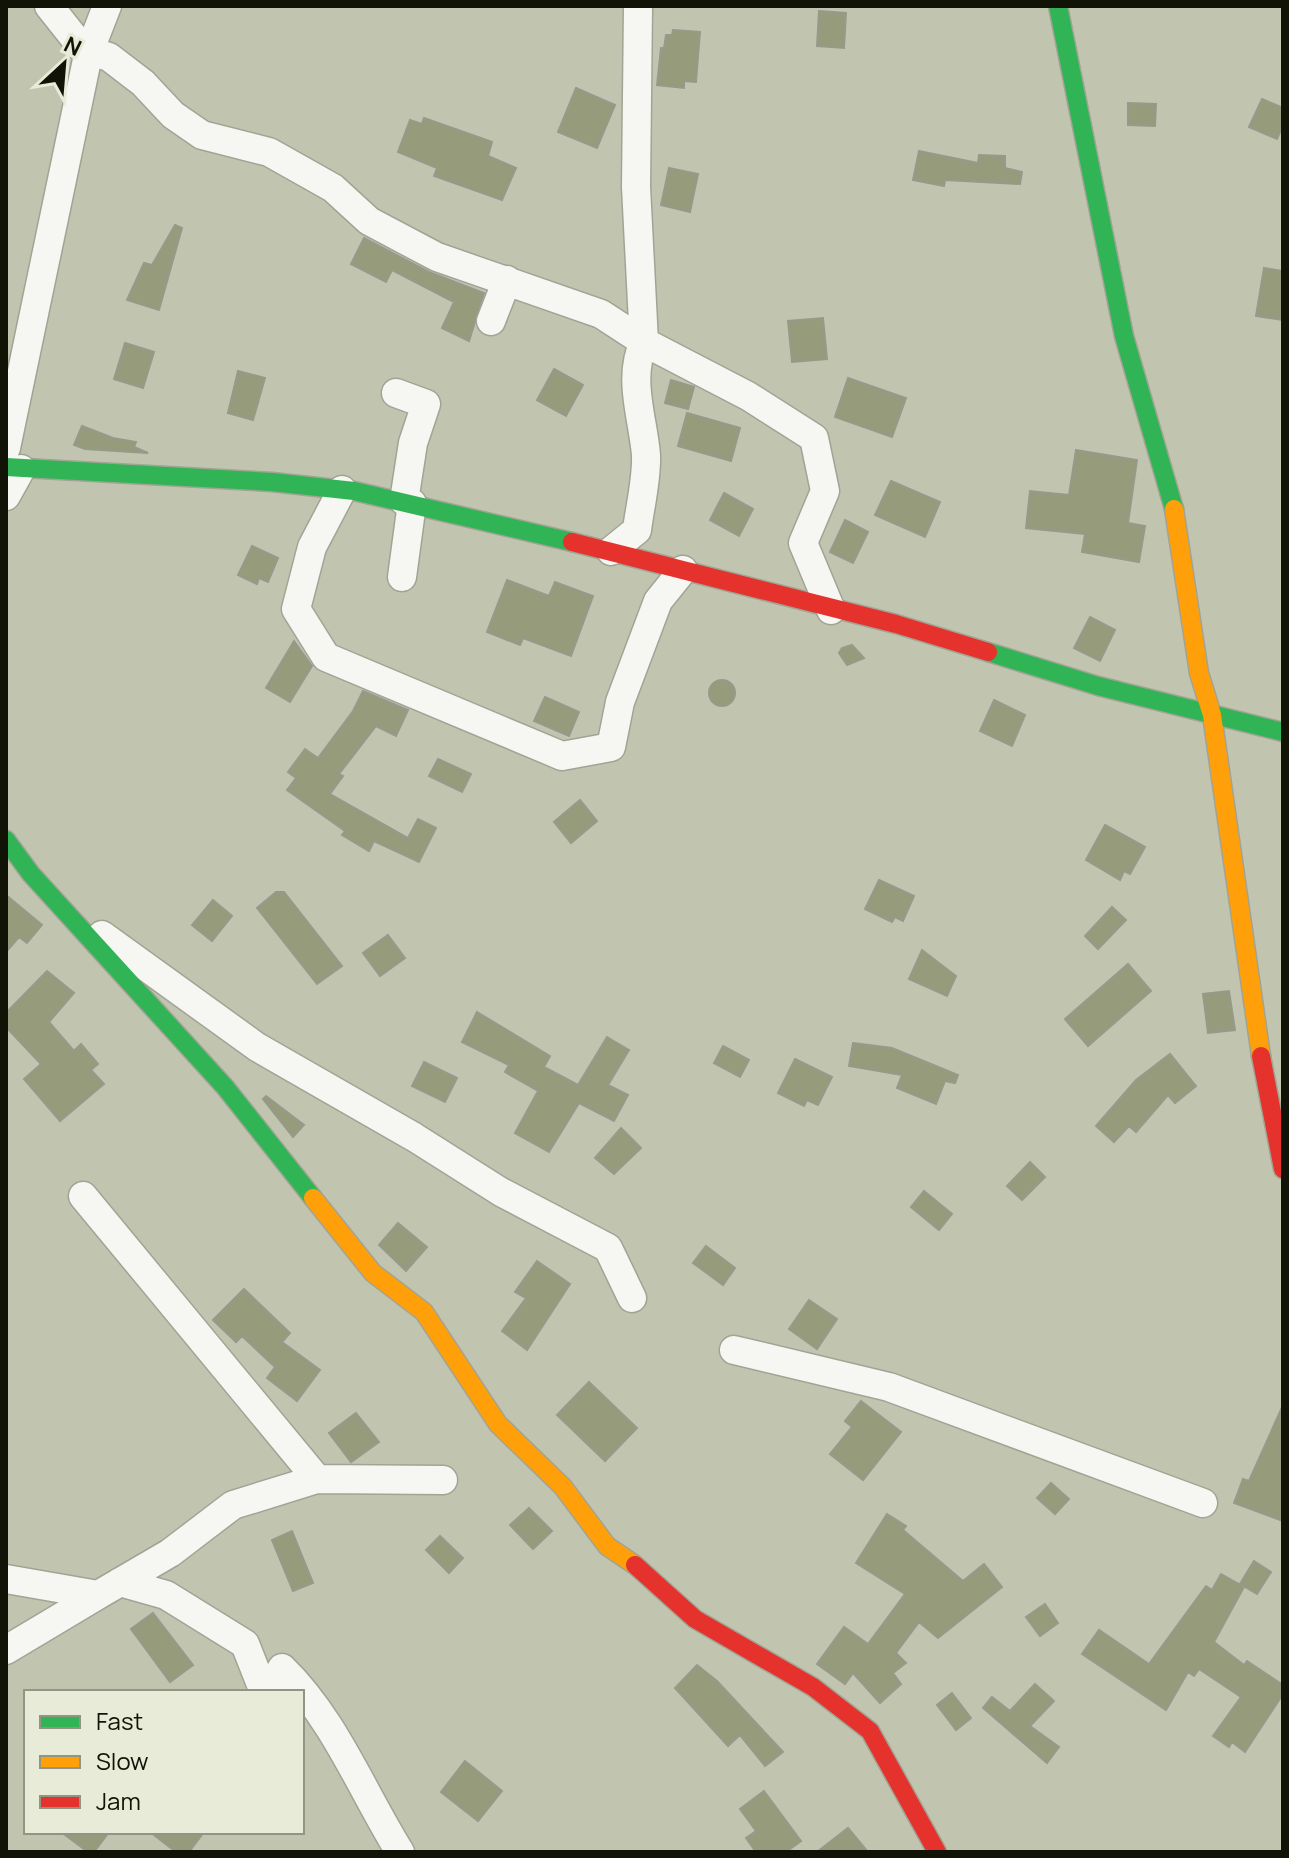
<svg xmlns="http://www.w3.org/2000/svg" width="1289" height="1858" font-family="Manrope,sans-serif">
<rect width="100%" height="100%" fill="#c1c5b0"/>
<path fill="#969b7b" stroke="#979a8a" stroke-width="2" d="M819 11 846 13 844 48 817 46Z
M673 30 700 32 696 82 684 81V88L657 85 661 48H664L666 35H672Z
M576 88 615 105 597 148 558 132Z
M1262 99 1283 108V125L1277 139 1249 127Z
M1128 103 1156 104 1155 126 1128 125Z
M424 118 492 142 488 156 516 168 502 200 434 176 437 168 398 152 410 120 422 124Z
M919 151 978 163 979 155 1005 156V168L1022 172 1020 184 945 180 944 186 913 180Z
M669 168 698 174 690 212 661 205Z
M175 225 182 228 159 310 127 300 144 263 152 265Z
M364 238 429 272 484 293 469 341 442 328 454 302 392 270 386 282 351 264Z
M1264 268 1283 271V320L1256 316Z
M823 318 827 359 792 362 788 321Z
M125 343 154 352 143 388 114 379Z
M554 369 583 385 566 416 537 400Z
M238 371 265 378 253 420 228 413Z
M848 378 906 398 892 437 835 417Z
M671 380 694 387 688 409 665 403Z
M687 413 740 428 731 461 678 446Z
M82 426 113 438 136 442 134 447 148 453 85 449 74 445Z
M1076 450 1137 460 1128 523 1145 526 1139 562 1082 552 1085 534 1026 528 1030 491 1069 495Z
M891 481 940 502 925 537 875 515Z
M724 493 753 509 739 536 710 520Z
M845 520 868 532 853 563 830 552Z
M252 546 278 558 268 582 259 578 257 584 238 575Z
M507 580 549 596 555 582 593 596 571 656 523 638 520 645 487 632Z
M1090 617 1115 630 1100 661 1074 648Z
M294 641 312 666 290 702 266 688Z
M852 645 864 658 847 665 839 653 842 648Z
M709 693a13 13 0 1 1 26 0a13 13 0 1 1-26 0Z
M363 691 408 710 396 736 376 726 339 774 343 776 330 794 408 838 418 819 436 828 419 862 374 841 369 851 342 835 345 831 287 790 296 778 288 772 305 749 318 758 353 711Z
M545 697 579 712 569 736 534 721Z
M994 700 1025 715 1012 746 980 731Z
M438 759 471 774 462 792 429 776Z
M580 800 597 821 571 843 554 822Z
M1105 825 1145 847 1130 874 1124 871 1120 880 1086 860Z
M879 880 914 896 903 921 895 917 892 922 865 909Z
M276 892H284L342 966 317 984 257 908Z
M6 895 42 925 27 943 19 937 6 952Z
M213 900 232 916 212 941 192 925Z
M1112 907 1126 920 1098 949 1085 936Z
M388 935 405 958 380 976 363 953Z
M922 950 956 976 947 996 909 979Z
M1128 964 1151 991 1088 1046 1065 1019Z
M47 971 74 993 49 1022 74 1051 81 1044 98 1064 91 1070 104 1084 60 1121 24 1079 41 1064 6 1027V1013Z
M1229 991 1235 1030 1208 1033 1203 994Z
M477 1012 550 1056 544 1067 578 1085 607 1037 629 1050 608 1085 628 1095 614 1121 579 1103 549 1152 515 1133 538 1091 505 1072 509 1065 462 1042Z
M853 1043 892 1048 958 1075 955 1083 945 1081 936 1104 897 1088 902 1075 849 1066Z
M723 1046 749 1060 740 1077 714 1063Z
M1170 1054 1196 1086 1175 1103 1168 1095 1136 1132 1129 1126 1114 1142 1096 1126 1136 1080Z
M795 1059 832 1077 818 1105 807 1100 804 1106 778 1093Z
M424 1062 457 1078 445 1102 412 1086Z
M266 1096 304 1125 293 1137 263 1099Z
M621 1128 641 1148 614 1174 595 1158Z
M1030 1162 1045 1177 1022 1200 1007 1186Z
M924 1191 952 1214 939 1230 911 1207Z
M398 1223 427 1247 406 1271 379 1245Z
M706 1246 735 1268 723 1285 693 1263Z
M537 1261 570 1284 527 1350 502 1331 526 1298 515 1292Z
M244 1289 290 1333 282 1342 320 1370 297 1401 267 1378 275 1367 242 1336 236 1342 213 1320Z
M809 1300 837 1319 817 1349 789 1329Z
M589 1382 637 1428 605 1461 557 1415Z
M861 1401 901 1432 863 1480 830 1454 852 1427 845 1421Z
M1283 1405V1521L1234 1503 1243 1479 1249 1481Z
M356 1413 379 1442 351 1462 329 1433Z
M1051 1483 1069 1499 1055 1514 1037 1498Z
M529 1508 552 1531 533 1549 510 1525Z
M887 1514 906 1526 903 1530 963 1581 984 1564 1002 1587 938 1638 919 1622 896 1653 906 1663 893 1673 901 1684 880 1703 853 1673 845 1684 817 1664 844 1627 868 1644 905 1594 856 1563Z
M292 1531 313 1583 293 1591 272 1540Z
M440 1536 463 1558 449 1573 426 1550Z
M1254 1561 1271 1572 1257 1594 1240 1584Z
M1221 1574 1244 1587 1214 1642 1244 1665 1247 1661 1283 1685V1694L1245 1752 1232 1742 1229 1747 1213 1736 1241 1697 1199 1669 1194 1676 1188 1672 1166 1710 1082 1654 1099 1630 1149 1664 1206 1586 1212 1590Z
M1045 1604 1058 1623 1040 1636 1026 1617Z
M153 1613 193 1665 170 1682 131 1629Z
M697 1665 717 1681 783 1752 765 1766 740 1735 728 1746 675 1688Z
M1035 1684 1054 1701 1030 1726 1059 1747 1047 1763 983 1708 992 1697 1010 1711Z
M952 1693 971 1718 956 1730 937 1705Z
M465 1761 502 1791 478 1821 441 1792Z
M764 1791 801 1841 786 1852H756L746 1838 756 1831 740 1809Z
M848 1828 868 1852H817Z
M61 1832H109L94 1852H88Z
M150 1832H204L189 1852H176Z"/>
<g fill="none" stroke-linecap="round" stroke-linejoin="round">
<defs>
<path id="street" d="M49 6 88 55
M90 51 109 57 143 83 173 115 202 135 269 152 333 188 369 221 437 257 601 314 644 342 748 396 814 438 825 491 803 543 831 610
M491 321 507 280
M396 393 426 404 413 443 404 501
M6 448 88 55 107 6
M342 490 312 547 296 609 326 657 562 756 611 747 620 702 658 601 683 570
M6 496 21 469
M611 551 637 530C640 506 647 479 646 455 643 418 627 378 644 342L636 187 638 6
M402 577 412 503
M102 935 257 1047 414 1137 501 1192 608 1248 632 1298
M83 1196 317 1479
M734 1350 889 1387 1203 1503
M6 1579 98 1595 170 1553 233 1505 317 1479 443 1480
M120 1582 166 1595 245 1644 264 1692
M6 1650 98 1595
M268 1692 282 1668C334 1718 362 1791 400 1852"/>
<path id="fast" d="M1058 6 1124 336 1174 509
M6 467 272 482 354 491 572 542
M988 652 1098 686 1283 732
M6 840 31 874 225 1087 313 1198"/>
<path id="slow" d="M1174 509 1199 673 1212 715 1261 1056
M313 1198 373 1273 424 1312 498 1424 563 1487 607 1546 635 1565"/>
<path id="jam" d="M572 542 896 624 988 652
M1261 1056 1283 1169
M635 1565 695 1619 813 1687 870 1731 937 1852"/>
</defs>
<use href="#street" stroke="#a1a494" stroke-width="31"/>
<use href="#fast" stroke="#a1a494" stroke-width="21"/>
<use href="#slow" stroke="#a1a494" stroke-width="21"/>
<use href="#jam" stroke="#a1a494" stroke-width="21"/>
<use href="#street" stroke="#f6f6f3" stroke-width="28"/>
<use href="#fast" stroke="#30b455" stroke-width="18"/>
<use href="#slow" stroke="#ff9f0a" stroke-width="18"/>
<use href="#jam" stroke="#e5322d" stroke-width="18"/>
</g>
<rect width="1289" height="1858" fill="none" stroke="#111306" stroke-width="16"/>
<rect x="24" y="1690" width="280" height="144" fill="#e7ebd8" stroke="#919584" stroke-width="2"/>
<rect x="40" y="1716" width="40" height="12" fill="#30b455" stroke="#919584" stroke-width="2"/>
<text x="96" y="1730" font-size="24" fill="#111306">Fast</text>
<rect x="40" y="1756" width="40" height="12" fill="#ff9f0a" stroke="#919584" stroke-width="2"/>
<text x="96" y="1770" font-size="24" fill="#111306">Slow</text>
<rect x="40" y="1796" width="40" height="12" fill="#e5322d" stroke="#919584" stroke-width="2"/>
<text x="96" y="1810" font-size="24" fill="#111306">Jam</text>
<g transform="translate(64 64) rotate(26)" stroke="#e7ebd8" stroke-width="6" paint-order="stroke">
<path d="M0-6L14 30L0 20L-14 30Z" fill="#111306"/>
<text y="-12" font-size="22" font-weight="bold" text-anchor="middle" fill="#111306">N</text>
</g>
</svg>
